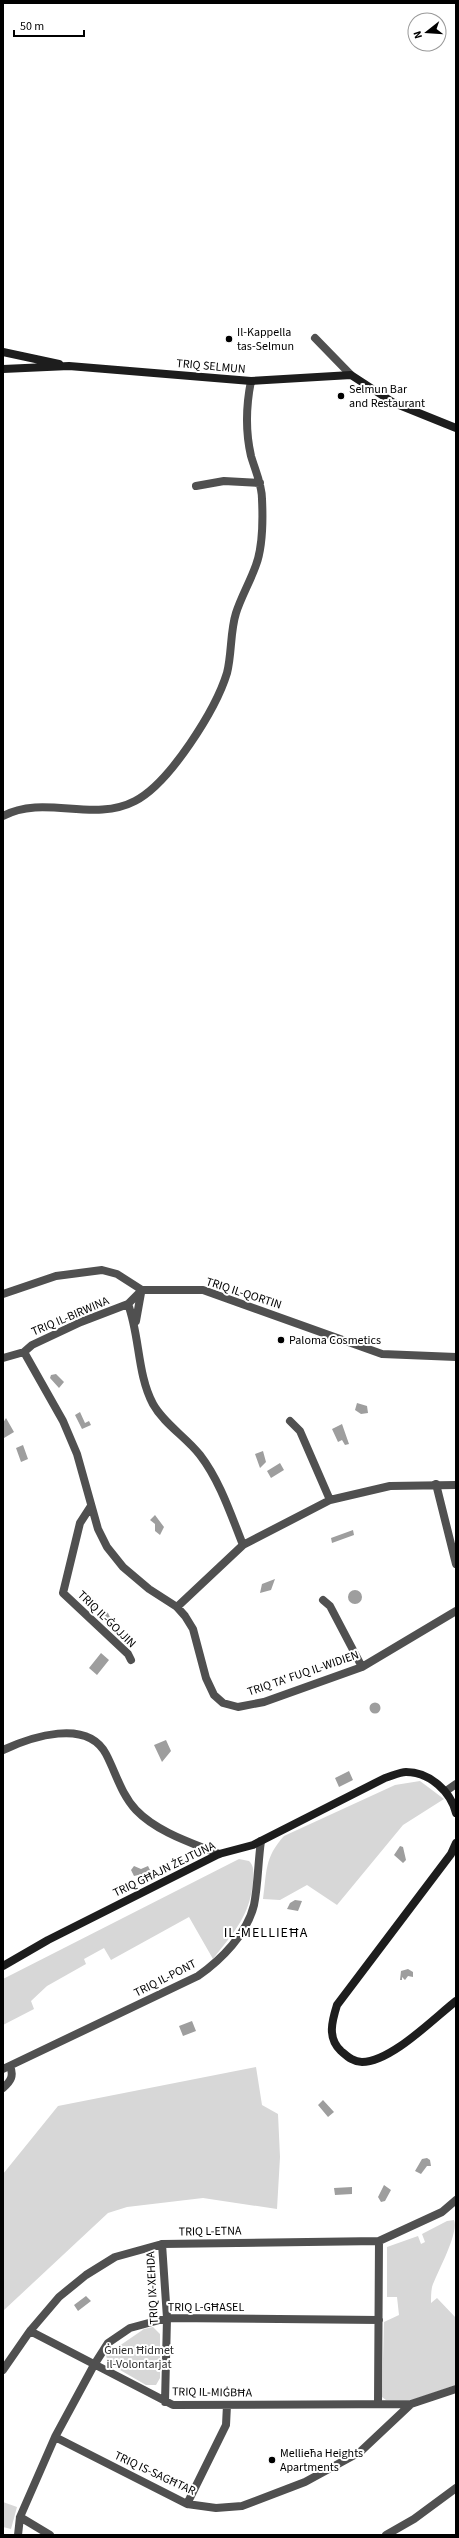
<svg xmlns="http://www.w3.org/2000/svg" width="459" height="2538" font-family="'Source Sans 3',sans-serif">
<rect width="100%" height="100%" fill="#fff"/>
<path fill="#d7d7d7" d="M420 1781 444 1799 403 1825 337 1905 307 1885 280 1900 263 1899C267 1872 264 1858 284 1836L395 1785Z
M239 1859 249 1861C255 1867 253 1873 253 1881 250 1916 234 1932 213 1959L189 1917 111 1960 104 1948 84 1959 86 1964 47 1986 31 2001 34 2009 3 2025V1979Z
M256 2067 262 2105 278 2114 280 2157 277 2209 203 2198 127 2207 108 2213 3 2311V2174L58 2106Z
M454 2220C459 2234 437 2272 432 2287 431 2292 431 2298 431 2303L437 2298 456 2318V2385L412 2400H386L382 2397 384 2322 399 2315 397 2297H387V2247L418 2236 421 2244 425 2242 422 2234 447 2221Z
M153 2327 160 2334V2378L156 2385H146L108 2363 106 2355 144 2329Z
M3 2502 17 2507 11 2529 3 2527Z"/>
<path fill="#9e9e9e" d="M56 1374 64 1382 59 1388 50 1378 51 1375Z
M357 1403 367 1406 368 1413 361 1414 355 1410Z
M80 1412 85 1423 89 1421 91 1425 82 1429 75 1415Z
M6 1418 14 1432 4 1438 3 1423Z
M342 1424 349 1444 345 1445 342 1440 338 1442 332 1429Z
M23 1445 28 1459 21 1462 16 1448Z
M263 1451 266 1462 260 1468 255 1454Z
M280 1463 284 1470 271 1478 267 1471Z
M155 1515 164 1527 160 1535 155 1531V1524L150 1520Z
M353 1530 354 1535 332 1543 331 1538Z
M275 1579 271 1590 260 1593 262 1584Z
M348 1597a7 7 0 1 1 14 0a7 7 0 1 1-14 0Z
M79 1598 95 1600 98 1605 93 1612Z
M102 1608 108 1613 113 1624 111 1626 97 1614Z
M101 1653 109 1660 97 1675 89 1668Z
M369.5 1708a5.5 5.5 0 1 1 11 0a5.5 5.5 0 1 1-11 0Z
M166 1740 171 1751 162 1762 154 1745Z
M349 1771 353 1780 339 1787 335 1778Z
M400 1846 403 1847 406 1860 403 1863 394 1855Z
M134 1866 141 1869 148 1866 151 1872 134 1876 131 1870Z
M295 1900 302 1901 298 1911 287 1909 290 1903Z
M408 1969 413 1972V1977L408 1976 405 1980 402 1977V1980H400L401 1971Z
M192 2021 196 2031 183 2036 179 2026Z
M323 2100 334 2112 328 2117 318 2105Z
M427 2158 430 2160 431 2166H427L421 2174 415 2171 422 2159Z
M384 2185 391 2190 385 2201 381 2202 378 2197Z
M352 2187V2194L335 2195 334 2188Z
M86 2296 91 2301 78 2311 74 2305Z"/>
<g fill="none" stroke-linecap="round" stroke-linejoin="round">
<path stroke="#505050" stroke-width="8" d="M315 338 351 375
M196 486 224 481 260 483
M3 816C44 794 93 823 135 801 170 783 216 709 227 673 232 653 230 632 236 613 241 597 250 582 256 565 263 546 263 520 262 499 262 484 255 470 251 456 245 430 246 406 251 381
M3 1294 56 1276 102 1270 117 1274 142 1290H203L382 1354 456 1357
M128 1304C140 1336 137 1374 153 1404 164 1424 186 1437 200 1455 220 1481 231 1515 243 1545
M136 1321 141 1293
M24 1352 63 1421 77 1454 98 1529 107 1547 123 1567 149 1589 177 1607 185 1616 193 1629 206 1678 214 1695 223 1703 238 1707 264 1702 362 1667 456 1611
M3 1358 24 1352 32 1345 81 1322 128 1304 142 1290
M290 1421 300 1431 330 1500
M436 1484 456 1564
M91 1506 80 1523 63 1593 128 1654 131 1660
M323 1600 330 1606 362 1667
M177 1607 243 1545 330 1500 390 1486 456 1485
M3 1750C31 1737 87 1718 106 1754 116 1773 121 1794 136 1810 157 1832 192 1843 219 1854
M446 1791 456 1784
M3 2069 198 1976C221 1960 247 1934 254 1905 258 1885 258 1862 261 1841
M3 2088C11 2081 14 2076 10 2066
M162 2244 167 2318 165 2402
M30 2331 173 2405 411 2404
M3 2370 30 2331 59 2297 86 2275 115 2257 162 2244 379 2241 442 2212 456 2200
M378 2404 379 2241
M55 2437 187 2504 216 2508 242 2506 305 2482 360 2452 411 2404 456 2389
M187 2504 226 2425 227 2405
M20 2517 50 2535
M18 2535 20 2517 55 2437 94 2365 108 2343 130 2328 167 2318 379 2320
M386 2535 414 2519 456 2488"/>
<path stroke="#1d1d1d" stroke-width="8" d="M3 352 59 364
M3 369 69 366 251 381 351 375 394 403 456 428
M456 1843 451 1854 337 2005C332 2021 327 2038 341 2051 347 2056 353 2062 362 2062 391 2062 433 2019 456 2001
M3 1966 48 1940 219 1854 253 1845 385 1778C392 1776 400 1772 406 1772 430 1772 451 1792 456 1813"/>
</g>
<g fill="#000" stroke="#fff" stroke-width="1.5">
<circle cx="229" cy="339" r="4"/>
<circle cx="341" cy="396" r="4"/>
<circle cx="281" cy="1340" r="4"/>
<circle cx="272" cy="2460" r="4"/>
</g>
<g text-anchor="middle" stroke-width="4" stroke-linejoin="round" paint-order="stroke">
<g font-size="12" fill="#000" stroke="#fff" text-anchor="start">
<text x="237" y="336">Il-Kappella<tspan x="237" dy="14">tas-Selmun</tspan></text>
<text x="349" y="393">Selmun Bar<tspan x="349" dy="14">and Restaurant</tspan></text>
<text x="289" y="1344">Paloma Cosmetics</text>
<text x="280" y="2457">Mellieħa Heights<tspan x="280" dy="14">Apartments</tspan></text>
</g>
<g font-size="12" fill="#000" stroke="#fff">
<text transform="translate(211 366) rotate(5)" y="4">TRIQ SELMUN</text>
<text transform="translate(244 1293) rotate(18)" y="4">TRIQ IL-QORTIN</text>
<text transform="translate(70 1316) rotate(-23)" y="4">TRIQ IL-BIRWINA</text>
<text transform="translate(107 1619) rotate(44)" y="4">TRIQ IL-ĠOJJIN</text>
<text transform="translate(303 1673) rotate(-19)" y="4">TRIQ TA' FUQ IL-WIDIEN</text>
<text transform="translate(164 1869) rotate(-26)" y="4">TRIQ GĦAJN ŻEJTUNA</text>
<text transform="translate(165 1978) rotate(-27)" y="4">TRIQ IL-PONT</text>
<text transform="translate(210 2231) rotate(-1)" y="4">TRIQ L-ETNA</text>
<text transform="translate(152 2288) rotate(-93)" y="4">TRIQ IX-XEHDA</text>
<text x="206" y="2311">TRIQ L-GĦASEL</text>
<text transform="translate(212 2392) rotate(1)" y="4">TRIQ IL-MIĠBĦA</text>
<text transform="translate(155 2473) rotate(25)" y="4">TRIQ IS-SAGĦTAR</text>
</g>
<g font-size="12" fill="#2e2e2e" stroke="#fff">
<text x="139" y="2354">Ġnien Ħidmet<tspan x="139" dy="14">il-Volontarjat</tspan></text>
</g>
<g font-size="14" letter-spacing="1" fill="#000" stroke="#fff">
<text x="266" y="1937">IL-MELLIEĦA</text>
</g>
</g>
<rect width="459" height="2538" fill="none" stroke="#000000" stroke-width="8"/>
<g transform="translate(427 32) rotate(253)"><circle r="19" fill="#ffffff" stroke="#999999"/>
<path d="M0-3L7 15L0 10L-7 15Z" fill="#000000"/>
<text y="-6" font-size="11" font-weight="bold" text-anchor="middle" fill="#000000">N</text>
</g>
<path d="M14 30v6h70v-6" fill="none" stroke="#000000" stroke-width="2"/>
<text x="20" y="30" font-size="12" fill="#000000" stroke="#ffffff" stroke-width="3" paint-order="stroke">50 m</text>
</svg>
